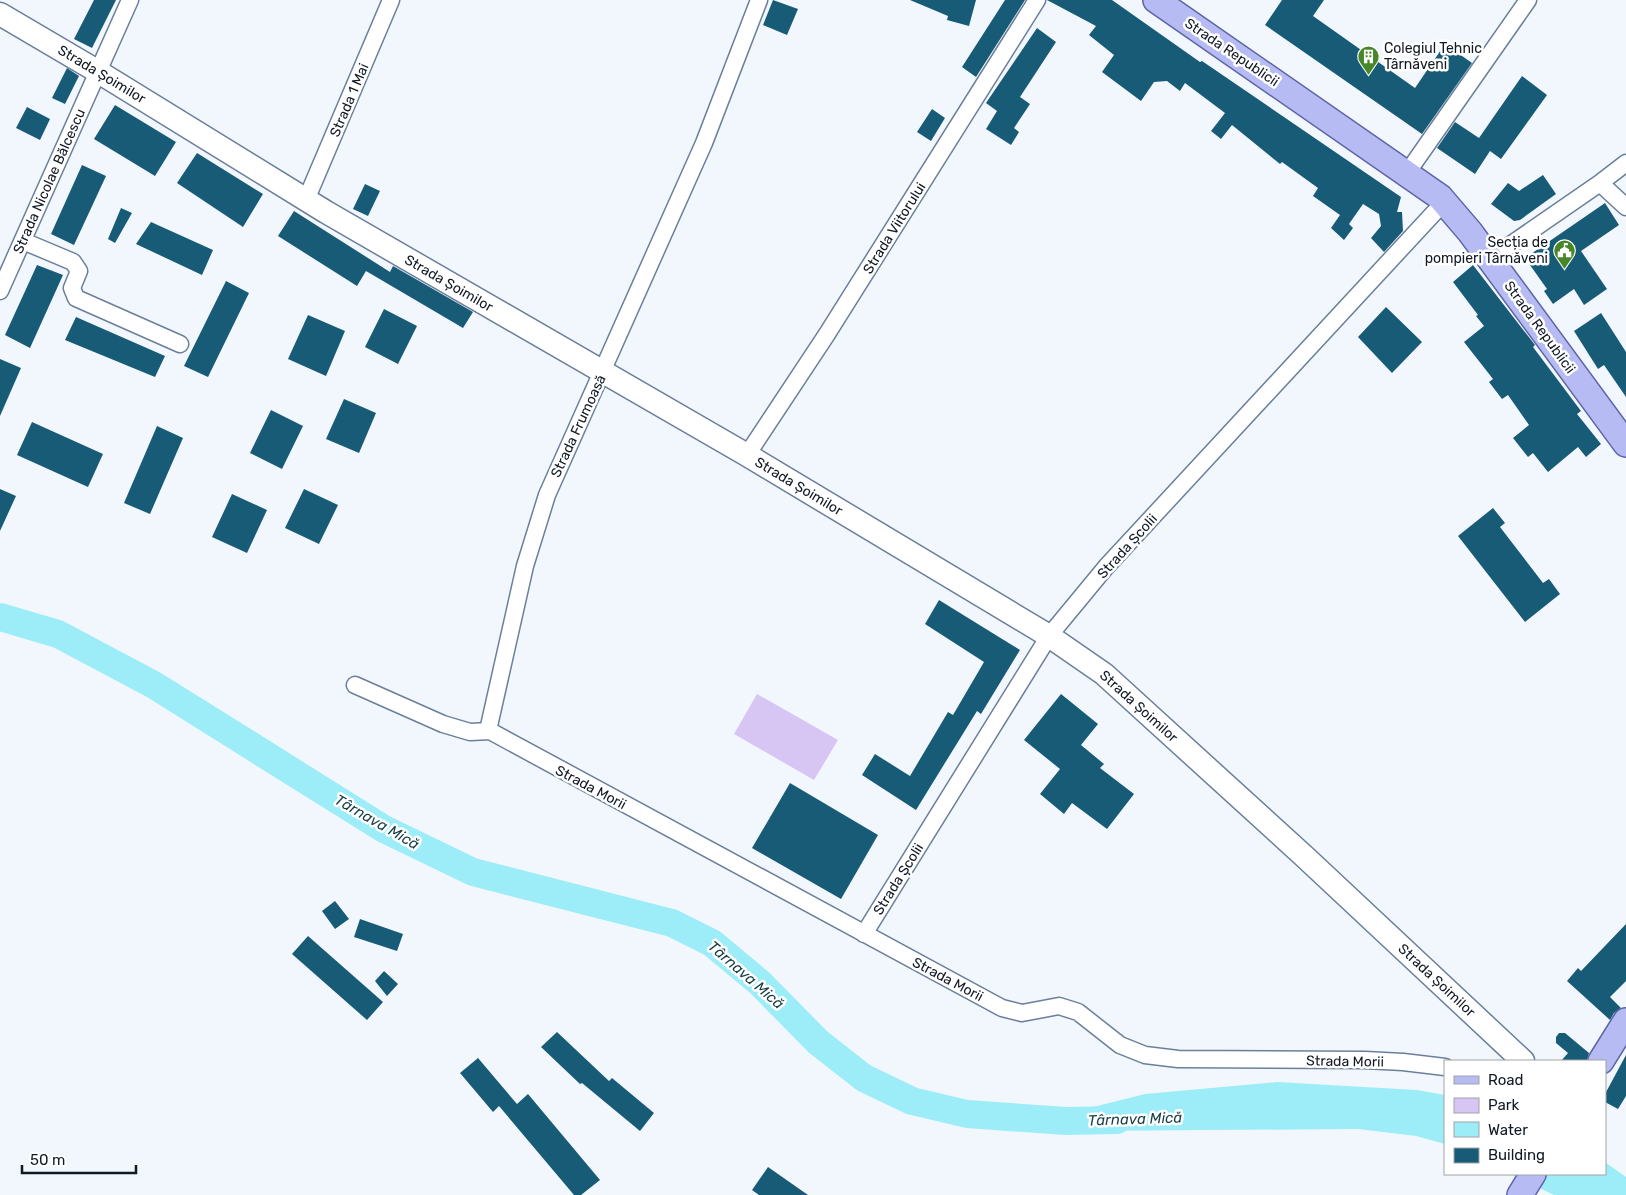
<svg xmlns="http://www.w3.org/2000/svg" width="1626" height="1195" font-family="Rubik,sans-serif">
<rect width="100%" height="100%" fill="#f2f7fd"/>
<path fill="#d7c6f3" d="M757 694 838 740 814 780 734 734Z"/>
<path fill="#9dedf9" d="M1277 1082 1417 1090 1445 1095V1144L1416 1136 1358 1129 1077 1131 1081 1110 1145 1094Z
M1605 1162 1626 1177V1195H1554L1510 1174H1605Z"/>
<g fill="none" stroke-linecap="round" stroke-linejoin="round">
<path stroke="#9dedf9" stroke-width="28" d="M0 617 58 634 154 685 384 829 473 872 672 923 712 943 760 983 818 1042 864 1078 912 1101 967 1114 1066 1121 1117 1120"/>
</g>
<path fill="#185b77" d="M94 0H116L92 48 74 39Z
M773 0 798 9 787 35 763 25Z
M910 0H976L969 26 947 20 948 16Z
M1005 0H1025L976 77 962 67Z
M1047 0H1112L1200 62 1202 61 1401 197 1397 212H1402L1403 231 1384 252 1371 238 1381 226 1379 214 1363 204 1349 224 1353 228 1344 240 1331 228 1340 215 1313 196 1318 188 1282 162 1280 164 1232 125 1221 139 1211 131 1225 113 1185 83 1180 91 1167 81 1154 82 1141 101 1102 72 1114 55 1089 35 1096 26Z
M1282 0H1324L1313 16 1415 88 1445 44 1472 63 1422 134 1265 25Z
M1037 28 1056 42 1020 97 1030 104 1014 128 1019 132 1011 145 986 129 997 111 986 103Z
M67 68 79 76 65 104 52 98Z
M1522 76 1547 95 1501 159 1490 151 1475 174 1437 148 1455 122 1479 138Z
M115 105 176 142 155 176 94 139Z
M27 107 50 119 40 140 16 128Z
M932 109 945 118 931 141 917 132Z
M197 153 263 194 243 227 177 183Z
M82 165 106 176 74 245 51 234Z
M1543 175 1556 194 1520 220 1514 221 1491 204 1508 183 1519 191Z
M365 184 380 191 368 216 353 209Z
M1605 203 1619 225 1581 251 1607 289 1584 305 1574 289 1553 304 1544 291 1547 289 1525 258Z
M121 208 132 213 115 243 108 239Z
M294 211 390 272 393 266 473 312 463 328 366 271 357 286 278 236Z
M151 222 213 250 202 275 136 244Z
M37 265 63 275 30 348 5 335Z
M1473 265 1535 345 1533 347 1581 411 1577 414 1601 444 1586 457 1578 447 1548 472 1533 453 1528 457 1513 438 1529 425 1508 395 1502 399 1489 382 1493 379 1464 342 1484 326 1476 316 1478 315 1453 282Z
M226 281 249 293 208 377 184 366Z
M1386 307 1422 342 1392 373 1358 337Z
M384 309 417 326 398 364 365 347Z
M1601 313 1626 352V397L1604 365 1598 369 1574 331Z
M308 315 345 331 326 376 288 359Z
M76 317 165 356 155 377 65 340Z
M0 359 21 368 0 416Z
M344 399 376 413 359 453 326 439Z
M271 410 303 426 282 469 250 453Z
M32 422 103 454 88 487 17 455Z
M157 426 183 438 150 514 124 503Z
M0 489 16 496 0 531Z
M304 489 338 505 319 544 285 528Z
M232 494 267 510 247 553 212 537Z
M1493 508 1505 523 1500 527 1543 583 1549 579 1560 594 1525 622 1458 536Z
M939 600 1020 650 981 714 977 711 916 810 862 775 875 754 910 776 948 712 953 715 984 662 925 624Z
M1061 694 1098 724 1081 745 1104 764 1100 768 1134 794 1107 829 1072 803 1064 814 1040 794 1060 769 1024 740Z
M790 783 878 835 841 899 752 848Z
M335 901 349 919 335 929 322 911Z
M360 919 403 934 397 951 354 937Z
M1626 924V981L1610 997 1621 1008 1614 1013 1610 1020 1567 981 1578 968 1581 971Z
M308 936 383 1002 367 1020 292 954Z
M384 971 398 984 387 996 375 981Z
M557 1032 609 1081 612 1078 654 1113 640 1131 582 1083 580 1084 541 1047Z
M1559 1033H1565L1589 1053 1587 1061H1561L1568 1053 1556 1043V1037Z
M1626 1055V1096L1618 1109 1605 1102V1094Z
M478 1058 517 1104 528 1094 600 1180 581 1195H574L499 1106 493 1112 460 1073Z
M768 1167 808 1195H759L752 1190Z"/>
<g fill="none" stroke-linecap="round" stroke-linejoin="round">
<defs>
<path id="street" d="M1407 173 1528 0
M1600 183 1626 207
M306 200 391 0
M23 241 73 262 79 271 72 288 76 298 180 344
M1490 259 1600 183 1626 163
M0 291 130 0
M747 455 827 334 1037 0
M355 685 443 724 470 732 490 731
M490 731 1002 1008 1022 1013 1059 1006 1078 1012 1120 1045 1145 1055 1178 1059 1365 1060 1403 1062 1445 1067
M490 731 489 726 525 566 547 495 704 143 759 0
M864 934 1049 636 1106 567 1445 201"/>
<path id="secondary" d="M0 14 97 71 326 212 747 455 1049 636 1104 674 1305 857 1523 1061"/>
<path id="primary" d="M1156 0 1440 197 1470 232 1626 444
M1601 1061 1626 1021
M1520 1195 1533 1174"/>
</defs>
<use href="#street" stroke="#6b7f9b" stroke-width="19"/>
<use href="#secondary" stroke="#6b7f9b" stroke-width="25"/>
<use href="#primary" stroke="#5d64a5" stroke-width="28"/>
<use href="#street" stroke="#fff" stroke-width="16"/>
<use href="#secondary" stroke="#fff" stroke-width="22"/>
<use href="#primary" stroke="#b6bbf3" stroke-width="25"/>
</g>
<defs>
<symbol id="building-pin" viewBox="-11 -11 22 30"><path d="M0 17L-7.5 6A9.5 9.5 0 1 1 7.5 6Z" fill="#478728" stroke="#fff"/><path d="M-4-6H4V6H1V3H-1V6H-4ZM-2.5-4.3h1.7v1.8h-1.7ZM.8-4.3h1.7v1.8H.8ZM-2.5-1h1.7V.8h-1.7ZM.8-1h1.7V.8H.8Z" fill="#fff"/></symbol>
<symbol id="civic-pin" viewBox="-11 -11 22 30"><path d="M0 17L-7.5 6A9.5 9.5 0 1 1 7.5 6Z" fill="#478728" stroke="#fff"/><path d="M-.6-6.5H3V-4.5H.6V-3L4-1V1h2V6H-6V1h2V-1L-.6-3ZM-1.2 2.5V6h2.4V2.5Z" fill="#fff"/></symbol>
</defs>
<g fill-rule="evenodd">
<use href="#building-pin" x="1356" y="44" width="25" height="34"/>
<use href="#civic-pin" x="1552" y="238" width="25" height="34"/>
</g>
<g text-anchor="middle" stroke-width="5" stroke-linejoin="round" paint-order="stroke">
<g font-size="14" fill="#111924" stroke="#fff" text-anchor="start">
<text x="1384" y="53">Colegiul Tehnic<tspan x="1384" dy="16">Târnăveni</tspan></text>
<text x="1548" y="247" text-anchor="end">Secția de<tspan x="1548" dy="16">pompieri Târnăveni</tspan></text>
</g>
<g font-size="14" fill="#111924" stroke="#fff">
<text transform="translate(1232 52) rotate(34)" y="5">Strada Republicii</text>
<text transform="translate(102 74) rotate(31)" y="5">Strada Șoimilor</text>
<text transform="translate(349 100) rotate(-67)" y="5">Strada 1 Mai</text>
<text transform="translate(49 181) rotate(-66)" y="5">Strada Nicolae Bălcescu</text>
<text transform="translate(894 228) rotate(-58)" y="5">Strada Viitorului</text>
<text transform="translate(449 283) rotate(30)" y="5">Strada Șoimilor</text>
<text transform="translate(1540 327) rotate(54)" y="5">Strada Republicii</text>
<text transform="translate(578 426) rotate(-65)" y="5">Strada Frumoasă</text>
<text transform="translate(799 486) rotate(31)" y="5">Strada Șoimilor</text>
<text transform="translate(1127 546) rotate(-48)" y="5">Strada Școlii</text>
<text transform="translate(1139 706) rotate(42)" y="5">Strada Șoimilor</text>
<text transform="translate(591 787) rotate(28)" y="5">Strada Morii</text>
<text transform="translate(898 879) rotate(-58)" y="5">Strada Școlii</text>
<text transform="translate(948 979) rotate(28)" y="5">Strada Morii</text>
<text transform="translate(1437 980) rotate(43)" y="5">Strada Șoimilor</text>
<text transform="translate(1345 1061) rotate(1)" y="5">Strada Morii</text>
</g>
<g font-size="15" font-style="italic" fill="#193f45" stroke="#fff">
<text transform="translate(377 822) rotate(30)" y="5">Târnava Mică</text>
<text transform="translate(746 975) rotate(41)" y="5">Târnava Mică</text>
<text transform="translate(1135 1119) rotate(-2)" y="5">Târnava Mică</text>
</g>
</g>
<rect x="1444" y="1060" width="162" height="115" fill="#ffffff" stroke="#a0a3a7"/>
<rect x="1454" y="1076" width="25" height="8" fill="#b6bbf3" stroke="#a0a3a7"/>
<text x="1488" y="1085" font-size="15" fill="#111924">Road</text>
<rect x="1454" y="1098" width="25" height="15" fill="#d7c6f3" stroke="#a0a3a7"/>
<text x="1488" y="1110" font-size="15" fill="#111924">Park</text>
<rect x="1454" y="1122" width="25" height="15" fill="#9dedf9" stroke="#a0a3a7"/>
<text x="1488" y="1135" font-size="15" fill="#111924">Water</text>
<rect x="1454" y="1148" width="25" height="15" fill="#185b77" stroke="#a0a3a7"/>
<text x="1488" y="1160" font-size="15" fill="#111924">Building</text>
<path d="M22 1165v8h114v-8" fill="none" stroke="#111924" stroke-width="2.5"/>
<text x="30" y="1165" font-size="15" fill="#111924" stroke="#ffffff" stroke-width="4" paint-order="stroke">50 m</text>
</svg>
